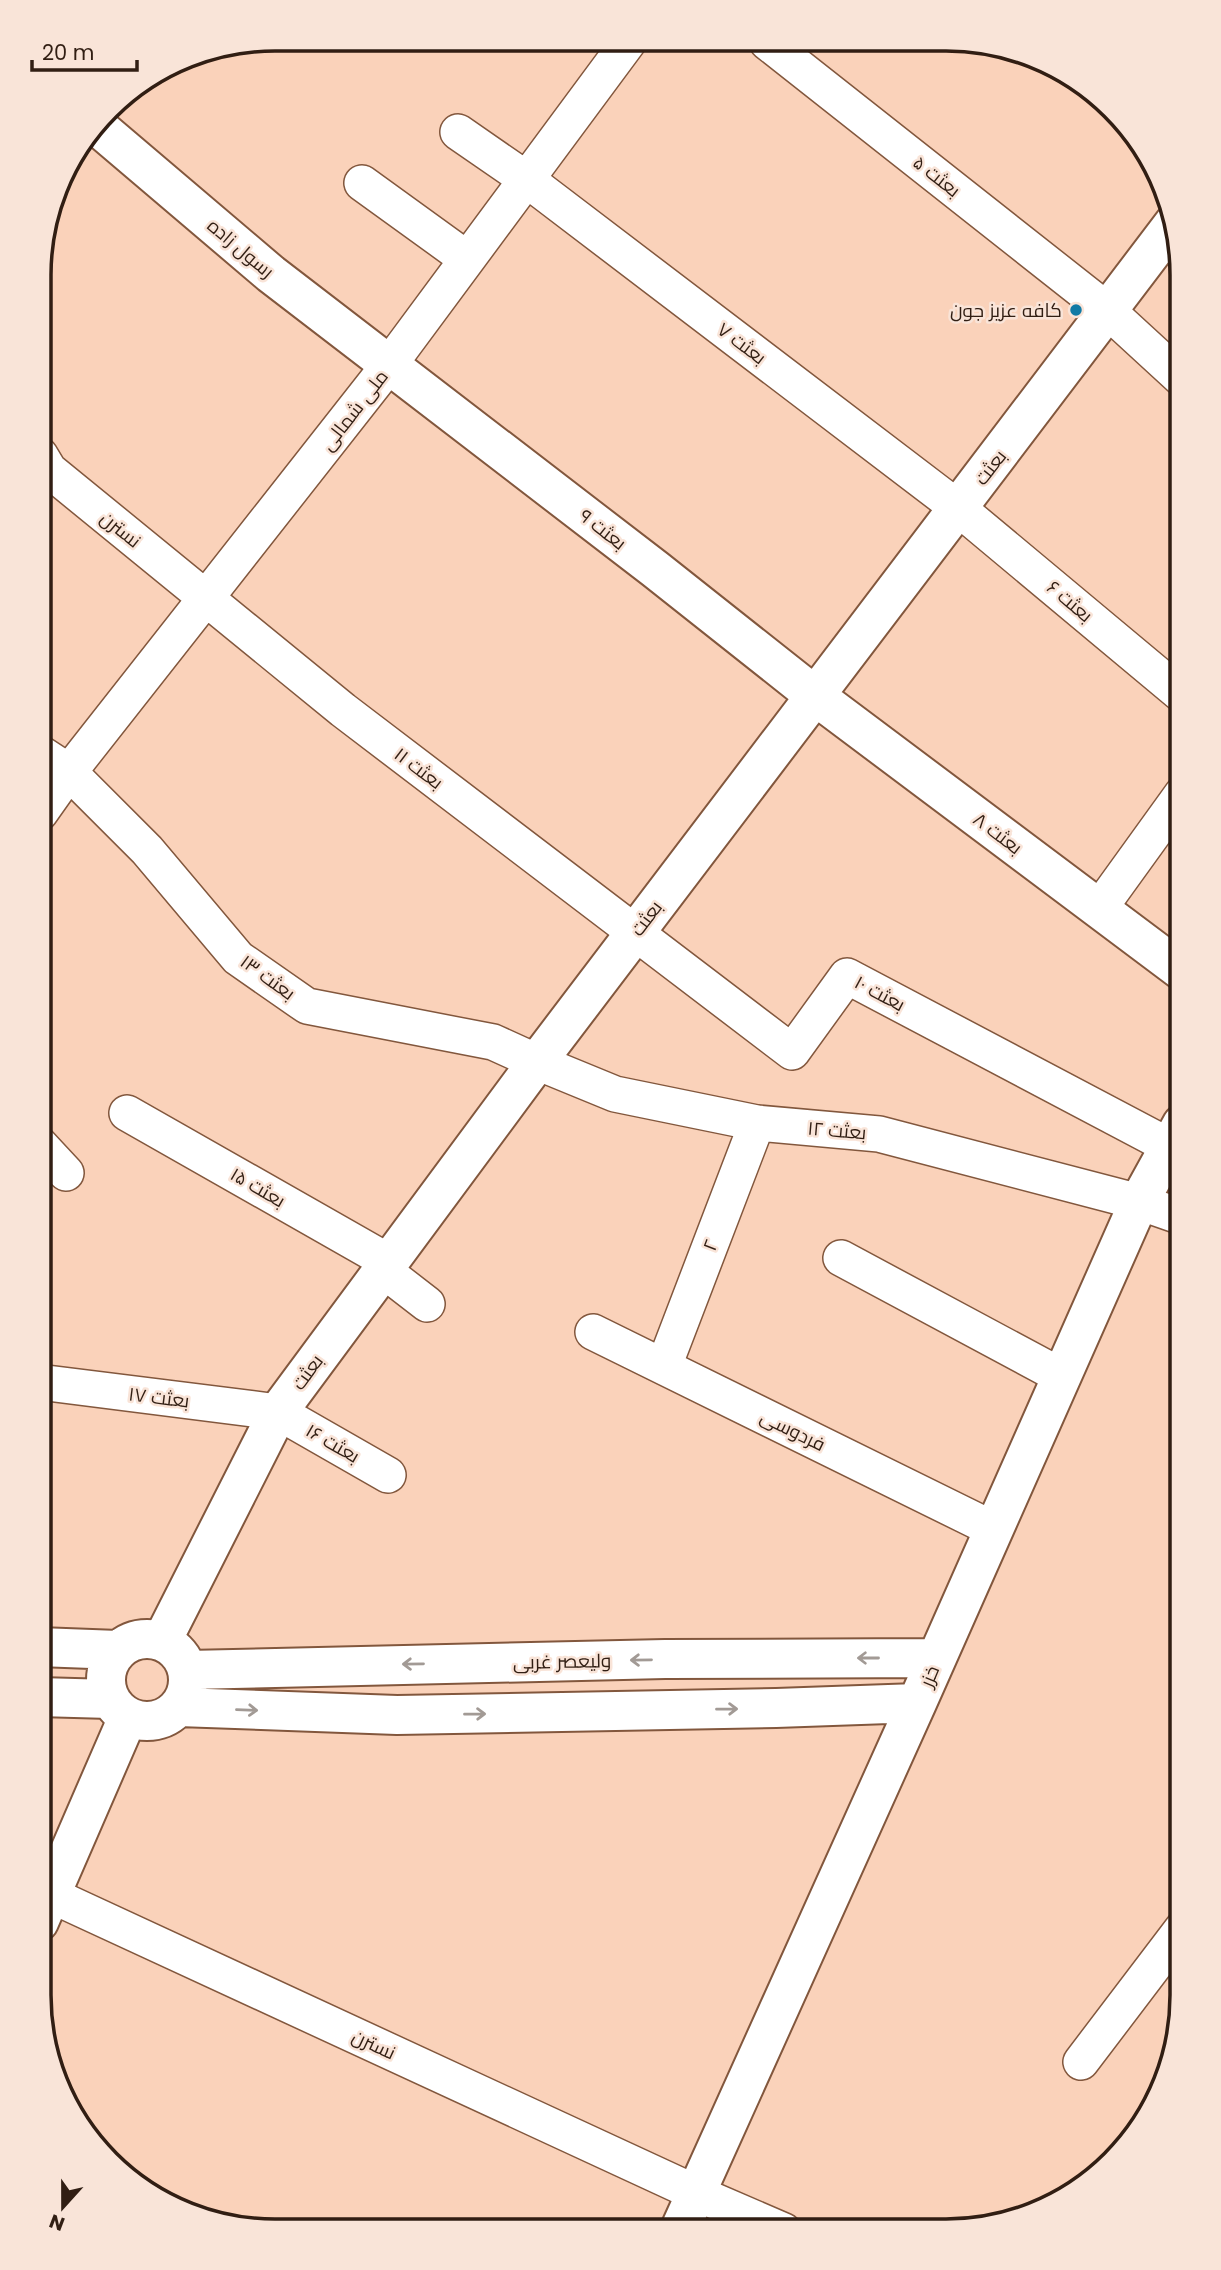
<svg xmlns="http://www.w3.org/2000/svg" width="1221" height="2270" font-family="Poppins,Cairo,sans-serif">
<rect width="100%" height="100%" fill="#fad2ba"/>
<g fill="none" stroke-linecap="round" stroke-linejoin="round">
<defs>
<path id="minor" d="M767 42 1108 311 1182 379
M458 132 526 179 958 508 1182 695
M362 183 467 259
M40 455 49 470 343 710 792 1052 847 976 1169 1146
M40 753 69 772 147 850 238 958 307 1006 493 1042 537 1062 615 1094 757 1123 879 1134 1139 1202 1182 1217
M40 813 69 772 389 365 629 41
M1099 909 1182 794
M127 1113 389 1262
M39 1144 66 1173
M841 1258 1061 1376
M383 1270 427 1304
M593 1332 993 1529
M664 1366 757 1123
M39 1382 278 1412 388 1475
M51 1895 696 2193 784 2231
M1081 2062 1182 1929"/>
<path id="tertiary" d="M97 126 271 274 655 569 814 695 1182 971
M106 1680a41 41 0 1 1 82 0a41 41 0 1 1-82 0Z
M162 1641 278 1412 537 1062 1174 223
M39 1647 118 1650
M188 1670 665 1659 936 1658
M39 1697 110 1699
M179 1707 397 1715 776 1708 917 1703
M39 1922 128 1717
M679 2231 917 1703 1139 1202 1182 1124"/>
</defs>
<use href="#minor" stroke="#82573d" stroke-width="38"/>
<use href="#tertiary" stroke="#82573d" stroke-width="42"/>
<use href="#minor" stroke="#fff" stroke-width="35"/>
<use href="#tertiary" stroke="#fff" stroke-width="38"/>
</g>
<defs><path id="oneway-shaft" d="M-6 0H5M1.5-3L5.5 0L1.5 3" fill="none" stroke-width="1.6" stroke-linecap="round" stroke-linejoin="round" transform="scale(1.75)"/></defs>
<g stroke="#a29a95">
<use href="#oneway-shaft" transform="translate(868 1658) rotate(180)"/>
<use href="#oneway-shaft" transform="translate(641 1660) rotate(179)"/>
<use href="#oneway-shaft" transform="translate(413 1664) rotate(179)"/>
<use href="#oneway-shaft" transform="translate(727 1709) rotate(-1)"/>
<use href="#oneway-shaft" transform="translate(247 1710) rotate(2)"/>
<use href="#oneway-shaft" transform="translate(475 1714) rotate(-1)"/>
</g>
<circle fill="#117aa5" stroke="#f9e4d8" stroke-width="2.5" cx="1076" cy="310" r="7"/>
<g text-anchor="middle" stroke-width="5" stroke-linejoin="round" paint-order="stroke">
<g font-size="19" fill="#311e13" stroke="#f9e4d8">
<text transform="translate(937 176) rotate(38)" y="7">بعثت ۵</text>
<text transform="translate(241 248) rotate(40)" y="7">رسول زاده</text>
<text transform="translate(742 343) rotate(37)" y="7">بعثت ۷</text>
<text transform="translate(354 410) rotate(-52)" y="7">ملی شمالی</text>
<text transform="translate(990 467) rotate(-52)" y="7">بعثت</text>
<text transform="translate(121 529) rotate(39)" y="7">نسترن</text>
<text transform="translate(603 529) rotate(38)" y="7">بعثت ۹</text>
<text transform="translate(1070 601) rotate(40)" y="7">بعثت ۶</text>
<text transform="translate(419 768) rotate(37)" y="7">بعثت ۱۱</text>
<text transform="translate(998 833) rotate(37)" y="7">بعثت ۸</text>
<text transform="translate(646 918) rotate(-53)" y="7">بعثت</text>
<text transform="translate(268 977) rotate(36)" y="7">بعثت ۱۳</text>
<text transform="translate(880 993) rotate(28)" y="7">بعثت ۱۰</text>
<text transform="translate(837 1130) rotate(5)" y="7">بعثت ۱۲</text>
<text transform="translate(258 1187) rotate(30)" y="7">بعثت ۱۵</text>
<text transform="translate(710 1245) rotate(-69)" y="7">۲</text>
<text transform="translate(307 1372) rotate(-54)" y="7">بعثت</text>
<text transform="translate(159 1397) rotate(7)" y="7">بعثت ۱۷</text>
<text transform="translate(793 1430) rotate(26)" y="7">فردوسی</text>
<text transform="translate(333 1443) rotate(30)" y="7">بعثت ۱۶</text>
<text transform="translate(562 1661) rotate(-1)" y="7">ولیعصر غربی</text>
<text transform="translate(929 1676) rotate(-67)" y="7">خزر</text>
<text transform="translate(374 2044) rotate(25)" y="7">نسترن</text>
</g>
<g font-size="19" fill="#311e13" stroke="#f9e4d8" text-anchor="end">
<text x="1062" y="317">کافه عزیز جون</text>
</g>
</g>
<path d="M0 0H1221V2270H0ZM275 51H946A224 224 0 0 1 1170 275V1995A224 224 0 0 1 946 2219H275A224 224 0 0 1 51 1995V275A224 224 0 0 1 275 51Z" fill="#f9e4d8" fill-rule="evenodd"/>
<path fill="none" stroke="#311e13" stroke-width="3.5" d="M275 51H946A224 224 0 0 1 1170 275V1995A224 224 0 0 1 946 2219H275A224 224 0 0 1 51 1995V275A224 224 0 0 1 275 51Z"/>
<g transform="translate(63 2207) rotate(201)" stroke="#f9e4d8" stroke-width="5" paint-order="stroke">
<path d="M0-5L12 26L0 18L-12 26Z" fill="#311e13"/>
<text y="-10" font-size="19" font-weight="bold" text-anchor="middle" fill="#311e13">N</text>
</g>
<path d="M32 60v10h105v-10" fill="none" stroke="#311e13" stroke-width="3.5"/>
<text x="42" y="60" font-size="21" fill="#311e13" stroke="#f9e4d8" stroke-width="5" paint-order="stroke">20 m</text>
</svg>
